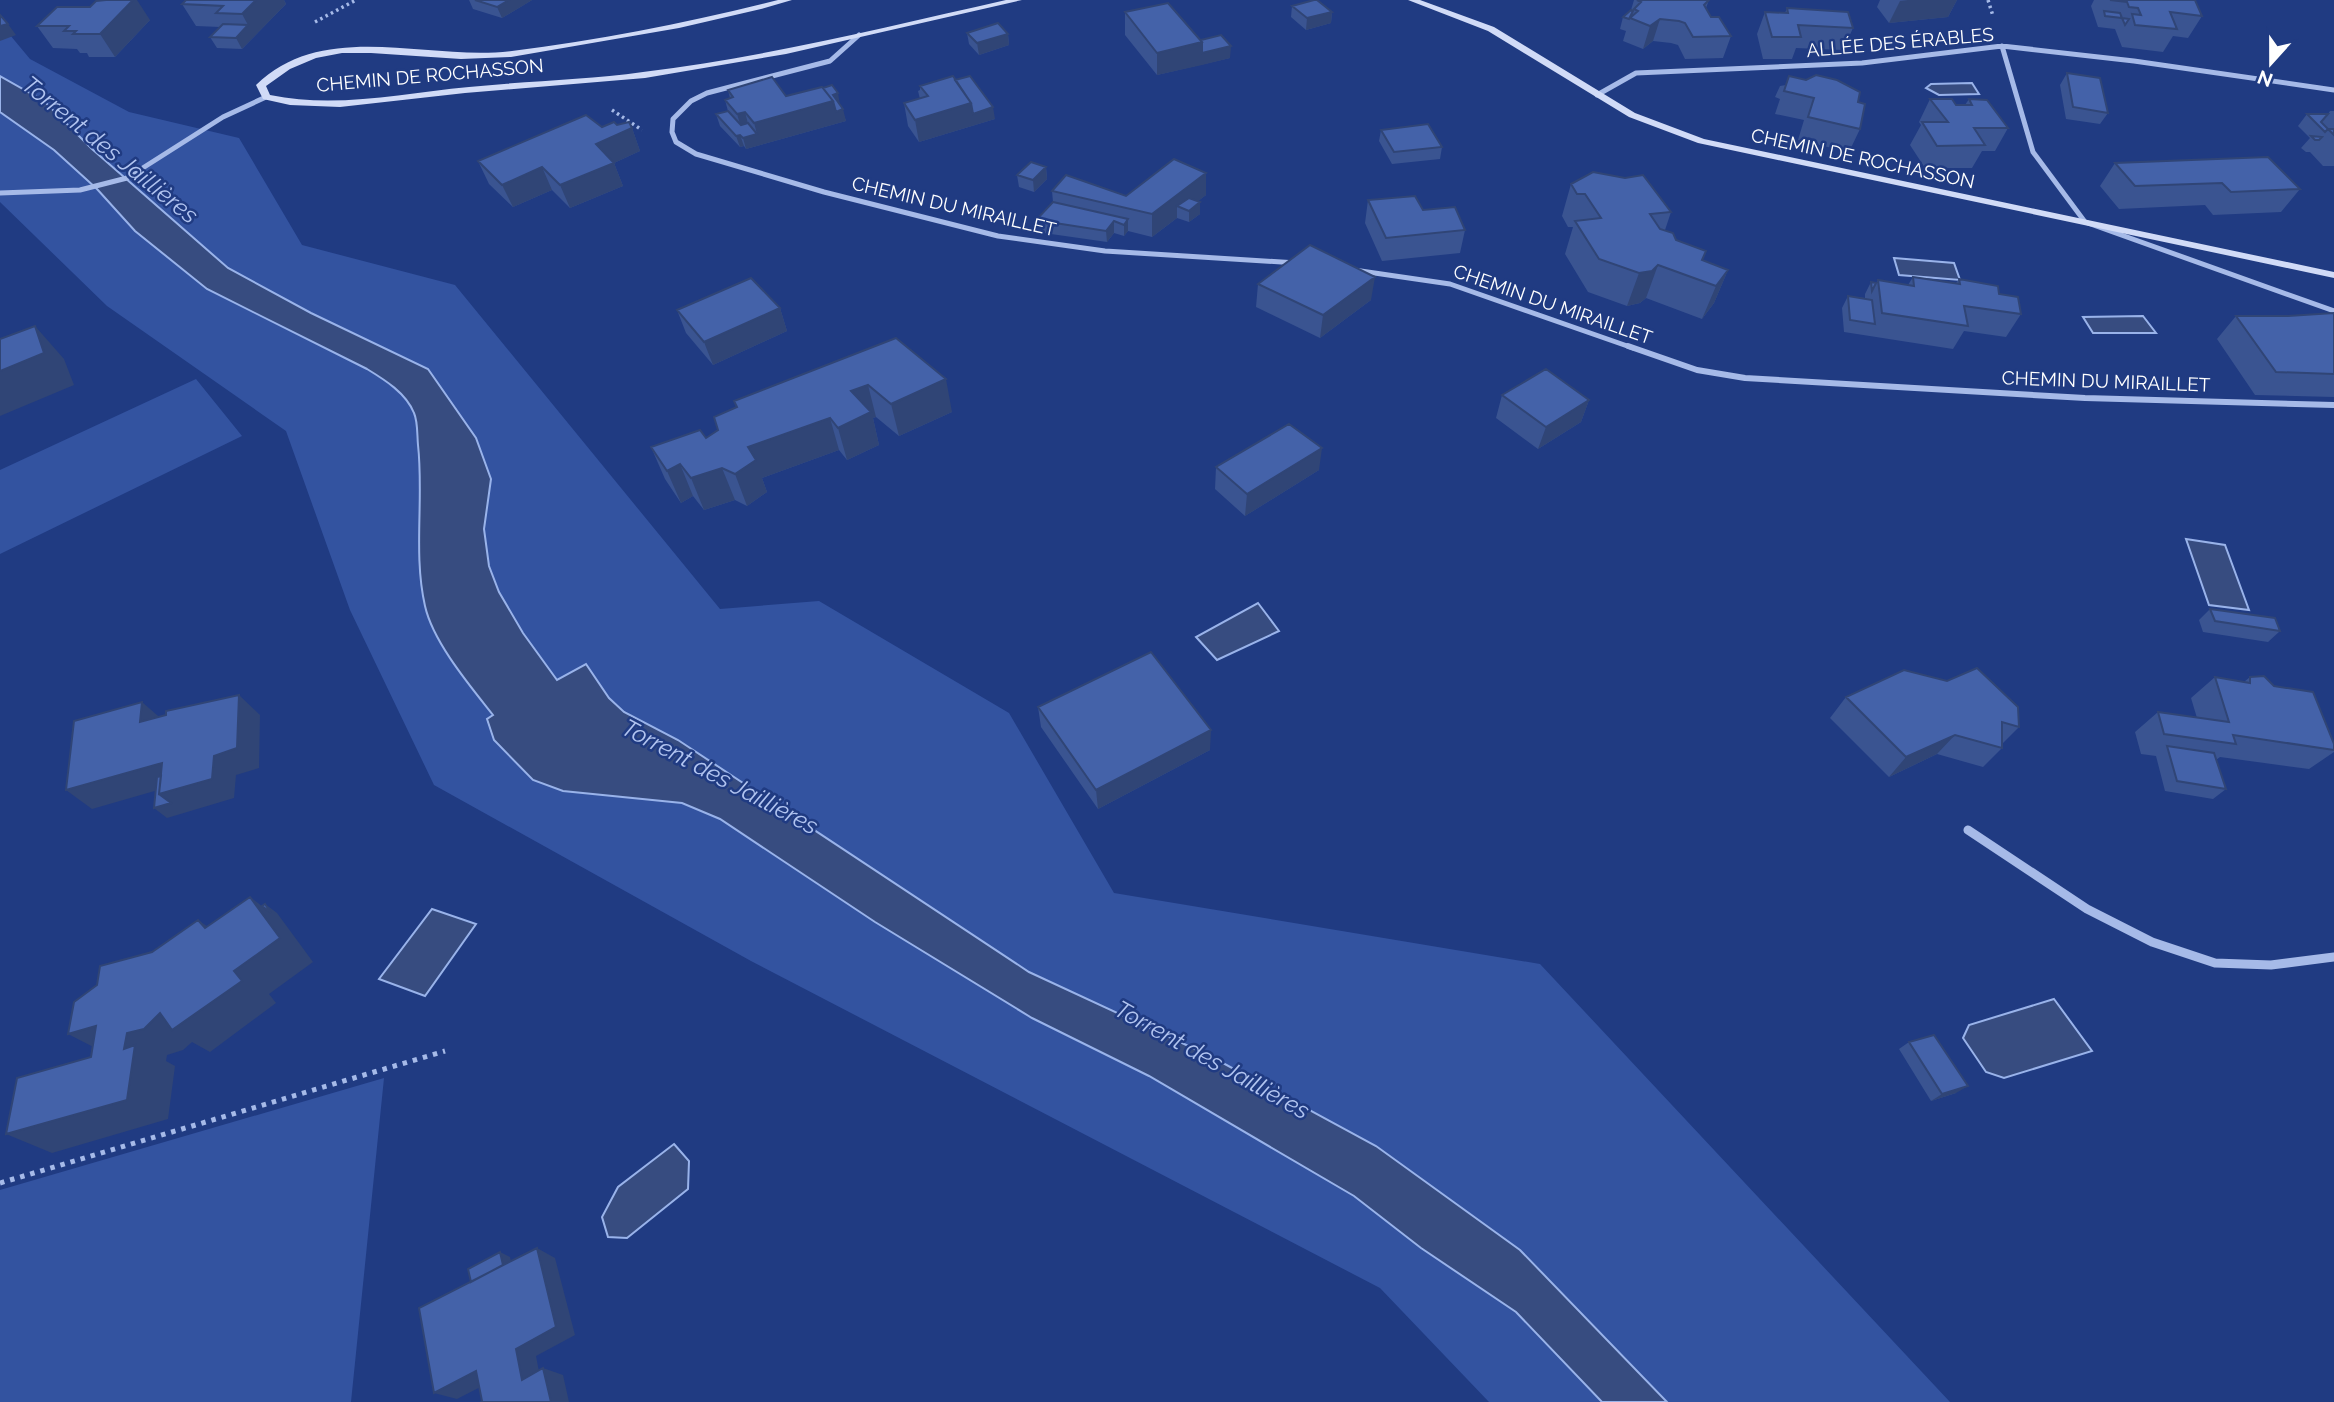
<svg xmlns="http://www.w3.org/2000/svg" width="2334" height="1402" font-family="Raleway,sans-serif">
<rect width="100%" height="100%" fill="#203b82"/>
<path fill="#3353a0" d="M0 23 30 59 129 112 239 138 302 245 455 285 720 609 819 601 1009 713 1114 893 1540 964 1950 1402H1489L1380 1288 751 961 434 785 350 610 286 431 107 306 0 202Z
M196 379 242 436 0 554V470Z
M384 1078 351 1402H0V1190Z"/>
<path fill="#374c80" stroke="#99b3ea" stroke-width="2" d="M0 76 44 101 92 149 228 268 311 313 428 369 476 438 491 479 484 529 489 566 499 592 523 633 557 680 586 664 609 698 624 712 678 740 1029 972 1210 1056 1376 1146 1520 1250 1667 1402H1602L1516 1312 1421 1248 1354 1196 1149 1076 1032 1018 875 922 720 819 682 803 563 791 533 780 494 740 487 719 493 715C470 686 433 642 425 606 413 554 424 498 418 445 417 435 418 422 414 413 406 393 385 380 367 369L207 289 135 231 97 189 54 150 0 112Z
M1972 83 1979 94 1939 95 1926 88 1931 84Z
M1894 258 1954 263 1960 280 1899 275Z
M2143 316 2156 333H2093L2083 317Z
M2186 539 2225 545 2249 610 2209 605Z
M1258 603 1279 631 1217 660 1196 637Z
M432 909 476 924 425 996 379 979Z
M2054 999 2092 1051 2004 1078 1986 1072 1963 1038 1969 1025Z
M674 1144 689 1161 688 1189 627 1238 608 1237 602 1217 618 1187Z"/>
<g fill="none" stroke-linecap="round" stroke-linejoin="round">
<path stroke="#a6bae8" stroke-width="3.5" stroke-dasharray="2.5 3.5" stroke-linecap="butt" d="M1988 0 1993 16
M315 22 356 0
M612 110 642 130"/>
<path stroke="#a6bae8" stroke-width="5" stroke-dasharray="4.5 6" stroke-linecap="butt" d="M0 1183 445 1051"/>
<path stroke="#a6bae8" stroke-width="5" d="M859 35 830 61 707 93 691 101 673 119 672 132 676 142 696 154 824 192 998 236 1105 251 1297 263
M2002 46 2033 152 2085 222 2334 311
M1597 95 1636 73 1862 63 2002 46 2134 61 2334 90
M0 193 80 190 127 178 223 117 266 97
M1354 270 1450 284 1633 348"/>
<path stroke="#a6bae8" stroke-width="6" d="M1628 346 1697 370 1745 378 2085 398 2334 405"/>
<path stroke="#a6bae8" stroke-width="9" d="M1968 830 2087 909 2152 942 2215 963 2271 965 2334 957"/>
<path fill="#d1dbf7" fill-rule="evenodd" d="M778 0H792L761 9 679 28 511 57 461 59 371 53H342L316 58 290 69 266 86 270 95C337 109 402 93 469 87 527 81 586 80 643 72 766 57 886 27 1006 0H1022L786 54 645 78 465 93 340 107 290 105 263 99 256 85C325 18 429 62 512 51 601 40 691 22 778 0Z
M1408 0H1420L1494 27 1635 113 1704 139 2334 272V278L1698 143 1629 117 1488 31Z"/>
</g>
<path fill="#3a5491" d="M186 0H284L286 4 242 49 217 48 210 37 220 27 196 26 182 4Z
M469 0H532L502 18 473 9Z
M1634 0H1709L1706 8 1711 17 1731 36 1723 58 1685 59 1678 45 1671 43 1653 41 1643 49 1623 41 1626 31 1620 29 1623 17 1631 10Z
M1880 0H1957L1948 17 1889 23 1877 7Z
M2094 0H2195L2202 16 2188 38 2173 36 2163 52 2122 47 2115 29 2098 27 2091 6Z
M1292 6 1332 12 1331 23 1306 30 1291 17Z
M1787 8 1853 28 1843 50 1796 48 1792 59H1763L1757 34 1765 12 1785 13Z
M1125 12 1201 40 1230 58 1157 75 1125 35Z
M150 20 115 57H89L87 53H80L77 49 53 48 37 26Z
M967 33 1008 34 1009 45 979 55 969 44Z
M2067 73 2108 113 2100 124 2066 119 2060 85Z
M1789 76 1858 102 1860 129 1849 152 1798 140 1804 120 1775 114 1780 99 1775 97 1780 86 1786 85Z
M955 80 995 119 919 142 908 126 904 103 920 99 918 91 920 90V86Z
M728 90 786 96 840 105 846 121 746 149 744 146 740 147 720 126 716 114 728 111 725 100 730 98Z
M1930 99 1956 105H1965L1969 99 2008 128 1995 151H1982L1972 168H1925L1910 145 1921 125 1919 122Z
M2330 111H2334V166H2323L2310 152H2306L2301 148 2310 138 2298 126 2307 114H2328Z
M617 125 632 128 640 151 614 163 623 186 570 208 552 190 513 207 489 184 478 161 602 127Z
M1381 130 1442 147 1440 159 1392 164 1379 141Z
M2115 163 2300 189 2281 212 2213 215 2205 205 2119 209 2100 186Z
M1046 167 1047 179 1034 192 1019 187 1017 175Z
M1571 184 1671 212 1665 230 1702 261 1728 270 1714 303 1702 319 1646 298 1640 303 1627 306 1588 292 1565 254 1573 227H1568L1562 216Z
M1052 191 1126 196 1206 195 1198 201 1200 214 1189 222 1177 218 1152 237 1128 231 1124 236 1114 233 1107 242 1037 232 1036 220 1053 202Z
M1368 200 1423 210 1465 230 1460 253 1382 261 1365 223Z
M1913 277 1956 283 1959 279 1999 294 2021 314 2006 337 1964 331 1953 349 1844 332 1842 308 1848 296 1865 298V294L1871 282 1876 283 1878 280 1908 285Z
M1258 284 1371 300 1320 338 1256 307Z
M780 308 787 331 713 365 686 333 677 310Z
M2334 313V397L2255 395 2217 339 2236 316H2288Z
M896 338 952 412 899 436 876 417 873 418 879 445 847 460 839 450 762 478 767 492 747 506 735 500 704 510 693 496 681 503 665 479 651 447 706 438 718 430 736 407 734 401Z
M1502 395 1589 400 1581 422 1538 449 1496 418Z
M1216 467 1319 470 1245 516 1215 489Z
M2210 609 2280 631 2268 642 2203 632 2199 620Z
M1904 670 2019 727 2002 744V748L1983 767 1937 754 1889 777 1830 718 1846 697Z
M2215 677 2244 682 2250 677 2334 744V752L2309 769 2220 757 2216 760 2226 789 2213 799 2165 791 2156 756 2141 754 2135 732 2158 712 2197 718 2191 698Z
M1038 707 1210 750 1098 809 1041 727Z
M1909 1042 1956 1093 1931 1101 1899 1049Z"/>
<path fill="#304576" d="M133 0H137L150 20 115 57 100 34Z
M256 0H284L286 4 242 49 236 38 248 25 242 14Z
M509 0H522L524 5 502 18 497 7Z
M522 0H532L524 5Z
M1908 0H1957L1948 17 1889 23 1900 1Z
M1332 12 1331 23 1306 30 1307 18Z
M1660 19 1653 41 1643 49 1650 26Z
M8 24 16 35 0 41V26Z
M1008 34 1009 45 979 55 977 43Z
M1202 42V65L1157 75V53Z
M1231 46 1230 58 1202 65V53Z
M838 93 840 105 833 95Z
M833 101 843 109 846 121 746 149 743 138 757 134 754 123Z
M971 103 993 107 995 119 919 142 915 120Z
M745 112 751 135 744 137 737 114Z
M632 128 640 151 614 163 623 186 570 208 560 185 596 144Z
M740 135 744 146 740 147 736 136Z
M542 167 552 190 513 207 502 185Z
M1046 167 1047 179 1034 192 1033 180Z
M1206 173V195L1187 210 1177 206V218L1152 237V214Z
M1200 202V214L1189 222V211Z
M1128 219V231L1124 236V225Z
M1114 221V233L1107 242 1106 231Z
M1658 265 1646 298 1640 303 1627 306 1639 273Z
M1728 270 1714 303 1702 319 1716 286Z
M1375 277 1371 300 1320 338 1323 315Z
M780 308 787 331 713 365 704 342Z
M35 326 64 359 74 385 0 416V371Z
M946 379 952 412 899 436 891 404Z
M868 385 876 417 873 418 879 445 847 460 838 428 851 391Z
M1589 400 1581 422 1538 449 1546 427Z
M830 418 839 450 762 478 767 492 747 506 735 474 748 447Z
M1322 448 1319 470 1245 516 1247 494Z
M680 464 693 496 681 503 667 471Z
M722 468 735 500 704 510 691 478Z
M239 695 260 715 259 768 236 775 234 798 167 818 154 808 159 794 172 786 92 809 66 790 162 763 214 756Z
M142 702 165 722H140Z
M1211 730 1210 750 1098 809 1096 790Z
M1955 735 1937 754 1889 777 1906 757Z
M250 897 271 913 265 904 277 913 313 962 269 994 276 1003 210 1052 192 1042 183 1050 167 1055 166 1061 175 1066 168 1119 52 1153 6 1134 111 1056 68 1034 96 1026 127 1033 234 971 205 928 198 920 230 942Z
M1968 1086 1956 1093 1931 1101 1942 1094Z
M537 1248 555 1258 575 1335 536 1356 542 1387 522 1380 516 1349Z
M500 1252 510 1257 515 1279 505 1274Z
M543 1368 563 1375 569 1402H551Z
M476 1371 498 1378 457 1399 434 1393Z"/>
<path fill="#4462a9" stroke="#304576" stroke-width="2" d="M106 0H133L100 34H73L76 31H64L69 26H37L57 7H90L96 1Z
M186 0H256L242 14 216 13 223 6 182 4Z
M475 0H509L497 7Z
M1314 0H1317L1332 12 1307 18 1292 6Z
M1637 0H1709L1704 5 1711 17H1719L1731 36 1693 37 1685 23 1679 21 1660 19 1650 26 1630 18 1638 11 1634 9 1641 2Z
M2110 0H2195L2202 16 2170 12 2177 29 2135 25 2132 14 2141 15 2138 8 2129 7 2127 2Z
M1168 3 1202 42 1157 53 1125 12Z
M1787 8 1848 12 1853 28 1798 25 1801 37H1772L1765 12 1788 13Z
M1631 10 1633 11 1629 19 1623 17Z
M2104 11 2120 13 2122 18 2105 16Z
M0 15 8 24 0 26Z
M2122 18 2129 19 2125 25Z
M998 23 1008 34 977 43 967 33Z
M223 24 248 25 236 38 210 37Z
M1221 35 1231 46 1202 53V42L1201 40Z
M2067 73 2100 78 2108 113 2073 107Z
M1816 75 1837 80 1860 92 1858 102 1865 104 1860 129 1808 117 1814 98 1784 91 1789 76 1806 80Z
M953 76 971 103 915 120 904 103 928 96 920 86Z
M970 76 993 107 973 114 971 103 955 80Z
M772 77 786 96 822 87 833 101 754 123 745 112 737 114 725 100 733 97 728 90Z
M832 85 838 93 833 95 843 109 836 112 833 101 823 88Z
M1930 99H1952L1956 105H1972L1969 99 1987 100 2008 128H1974L1985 145 1937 146 1922 122H1948Z
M728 111 741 125 748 123 757 134 743 138 740 135 736 136 716 114Z
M2307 114H2328L2321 122 2328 129 2325 132Z
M586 115 602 127 614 122 617 125 629 122 632 128 596 144 614 163 560 185 542 167 502 185 478 161Z
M1428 124 1442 147 1394 152 1381 130Z
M2328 129H2334V135Z
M2311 136 2322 137 2319 140H2315Z
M2268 157 2300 189 2231 192 2222 183 2135 186 2115 163Z
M1174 159 1206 173 1152 214 1052 191 1066 175 1126 196Z
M1031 162 1046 167 1033 180 1017 175Z
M1593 172 1625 178 1643 175 1671 212 1650 214 1660 229 1673 233 1676 240 1706 251 1702 260 1728 270 1716 286 1658 265 1652 271 1639 273 1599 259 1575 221 1601 218 1585 194H1577L1571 184Z
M1415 196 1423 210 1455 207 1465 230 1386 238 1368 200Z
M1189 198 1200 202 1189 211 1177 206Z
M1053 202 1128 219 1124 225 1114 221 1106 231 1036 220Z
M1310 245 1375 277 1323 315 1258 284Z
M1913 277 1960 284 1959 279 1998 286 1999 294 2018 297 2021 314 1964 306 1968 326 1882 313 1878 280 1914 286Z
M751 278 780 308 704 342 677 310Z
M1871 282 1876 283 1872 291Z
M1848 296 1872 300 1875 324 1850 320Z
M2334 313V374L2276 372 2236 316H2288Z
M35 326 44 353 0 371V339Z
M896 338 946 379 891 404 868 385 851 391 871 412 838 428 830 418 748 447 756 460 735 474 722 468 691 478 680 464 667 471 651 447 700 430 706 438 718 430 714 417 737 407 734 401Z
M1546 369 1589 400 1546 427 1502 395Z
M1289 424 1322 448 1247 494 1216 467Z
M2210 609 2275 618 2280 631 2215 621Z
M1151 652 1211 730 1096 790 1038 707Z
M1977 668 2018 707 2019 727 2002 722V748L1955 735 1906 757 1846 697 1904 670 1947 681Z
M2264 676 2274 686 2313 692 2334 744V750L2233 735 2236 744 2164 734 2158 712 2229 722 2215 677 2250 683V677Z
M239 695 237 748 214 756 212 779 159 794 162 763 66 790 74 721 142 702 140 722 166 715V711Z
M2167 746 2214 753 2226 789 2177 781Z
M161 776 159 794 171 803 154 808 157 777Z
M250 897 280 938 234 971 242 981 172 1030 160 1013 144 1029 127 1033 124 1049 135 1045 127 1100 6 1134 17 1078 91 1057 96 1026 68 1034 74 1002 97 985 100 966 152 952 198 920 205 928Z
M265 904 271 913 262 906Z
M1934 1035 1968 1086 1942 1094 1909 1042Z
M537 1248 556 1327 516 1349 522 1380 543 1368 551 1402H481L482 1401 476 1371 434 1393 419 1308Z
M500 1252 503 1265 471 1282 468 1269Z"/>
<g text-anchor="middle" stroke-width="5" stroke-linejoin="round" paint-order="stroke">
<g font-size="19" fill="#fff" stroke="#203b82">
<text transform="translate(1900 42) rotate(-5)" y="7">ALLÉE DES ÉRABLES</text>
<text transform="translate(430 75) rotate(-5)" y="7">CHEMIN DE ROCHASSON</text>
<text transform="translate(1863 158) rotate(12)" y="7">CHEMIN DE ROCHASSON</text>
<text transform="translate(954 206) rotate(13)" y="7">CHEMIN DU MIRAILLET</text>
<text transform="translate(1553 304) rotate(19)" y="7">CHEMIN DU MIRAILLET</text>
<text transform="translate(2106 381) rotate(2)" y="7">CHEMIN DU MIRAILLET</text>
</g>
<g font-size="24" font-style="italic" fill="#b1c4f0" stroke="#203b82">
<text transform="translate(110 150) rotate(39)" y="8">Torrent des Jaillières</text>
<text transform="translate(720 777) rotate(28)" y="8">Torrent des Jaillières</text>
<text transform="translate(1212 1060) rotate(29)" y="8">Torrent des Jaillières</text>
</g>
</g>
<g transform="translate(2271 63) rotate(201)" stroke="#203b82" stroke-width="5" paint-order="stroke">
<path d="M0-5L12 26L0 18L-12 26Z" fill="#ffffff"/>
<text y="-10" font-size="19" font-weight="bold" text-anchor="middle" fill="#ffffff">N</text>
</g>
</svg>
